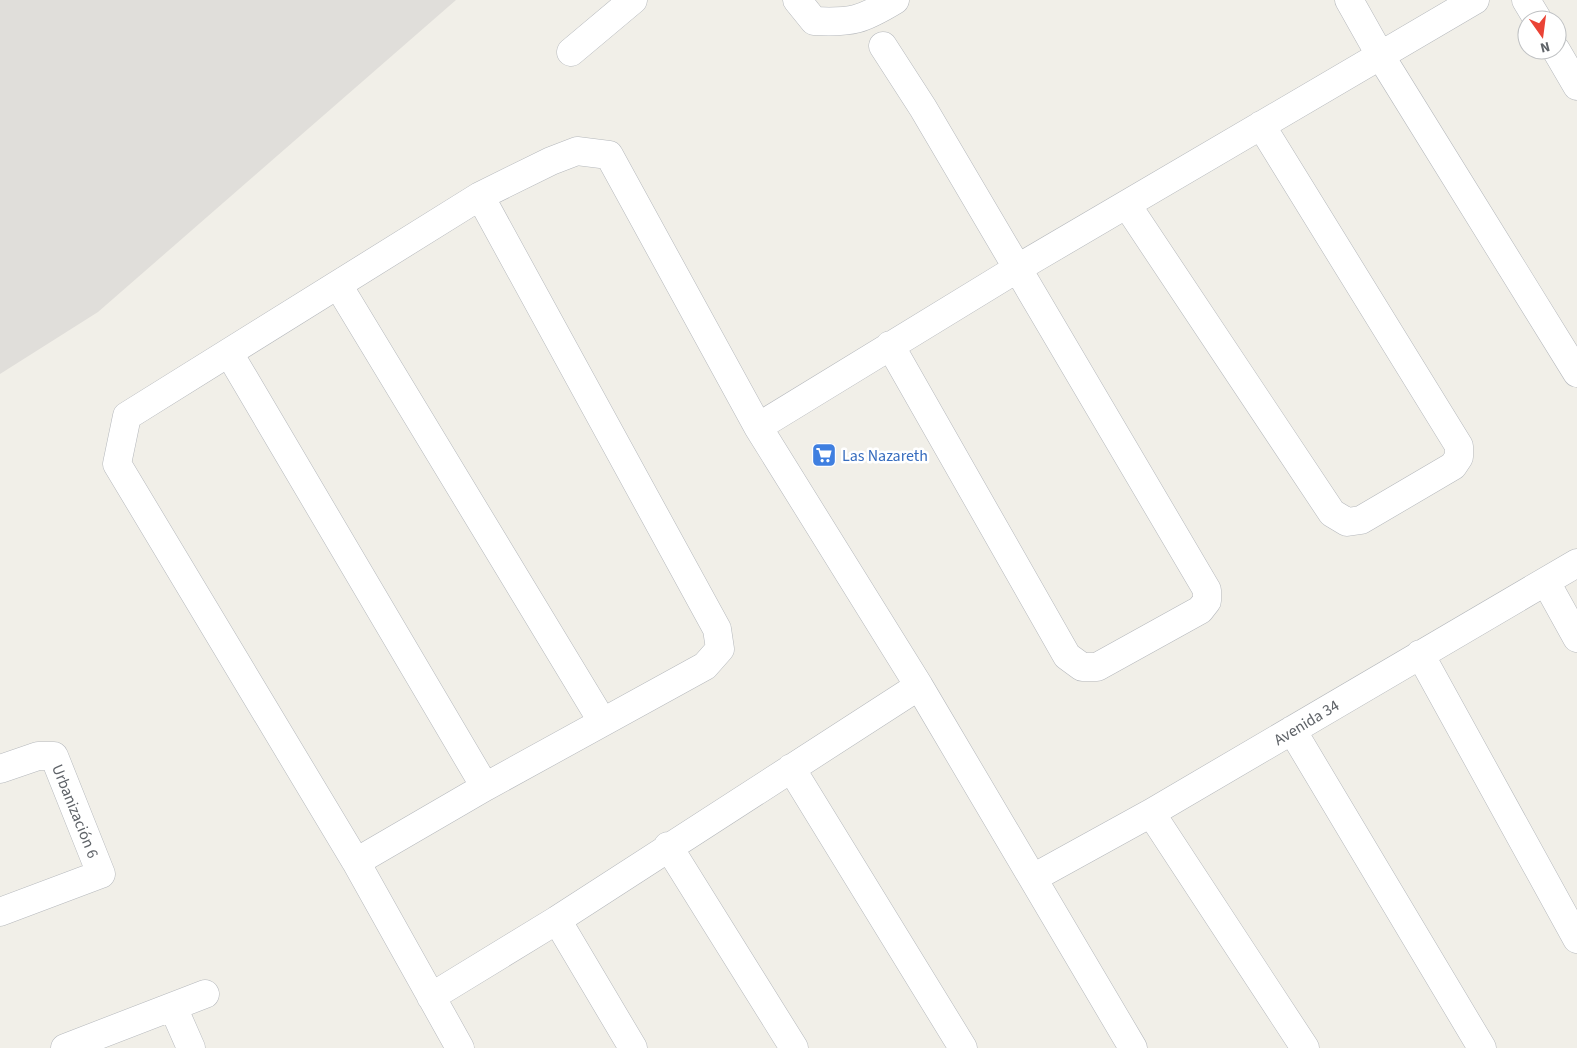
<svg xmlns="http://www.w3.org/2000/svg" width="1577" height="1048" font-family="'Source Sans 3',sans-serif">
<rect width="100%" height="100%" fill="#f1efe8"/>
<path fill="#e0deda" d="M0 0H456L98 312 0 374Z"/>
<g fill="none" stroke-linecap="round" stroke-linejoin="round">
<defs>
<path id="minor" d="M797 0 814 21C852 23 862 20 895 0
M1349 0 1380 55 1577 373
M1526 0 1538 20
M883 46 923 108 1207 590V601L1200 610 1097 667H1082L1067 656 890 345
M1556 50 1577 86
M571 52 633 0
M1127 205 1332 513 1347 522 1361 520 1453 466 1459 457V446L1261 125
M338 285 602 721
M229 353 485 787
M758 427 1018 268 1475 0
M1546 582 1577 638
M1420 654 1577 939
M1292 730 1482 1048
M791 768 963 1048
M0 769 38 756H54L101 874 0 912
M1151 813 1305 1048
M668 846 794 1048
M356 862 485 787 705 666 720 649 717 629 480 196
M1033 878 1151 813 1577 563
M557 920 633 1048
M431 997 557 920 919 686
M173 1007 191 1048
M65 1048 205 994
M460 1048 356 862 117 464 127 416 480 196 551 161 577 151 609 155 758 427 919 686 1133 1048"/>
</defs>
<use href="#minor" stroke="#b5b8bc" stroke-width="29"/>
<use href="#minor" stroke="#fff" stroke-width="28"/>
</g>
<defs>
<symbol id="supermarket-square" viewBox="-11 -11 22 22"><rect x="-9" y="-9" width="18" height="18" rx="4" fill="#3f7fe0" stroke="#fff"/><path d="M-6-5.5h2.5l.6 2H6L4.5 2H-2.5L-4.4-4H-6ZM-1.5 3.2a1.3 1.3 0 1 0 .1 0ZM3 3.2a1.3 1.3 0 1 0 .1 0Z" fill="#fff"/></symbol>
</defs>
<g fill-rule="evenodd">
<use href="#supermarket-square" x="810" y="441" width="28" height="28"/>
</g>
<g text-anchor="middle" stroke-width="5" stroke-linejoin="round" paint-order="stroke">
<g font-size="16" fill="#366cbe" stroke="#fff" text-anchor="start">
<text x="842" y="461">Las Nazareth</text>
</g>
<g font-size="16" fill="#5f6368" stroke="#fff">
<text transform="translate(1306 722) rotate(-31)" y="6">Avenida 34</text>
<text transform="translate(76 811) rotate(68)" y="6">Urbanización 6</text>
</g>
</g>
<g transform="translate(1542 35) rotate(166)"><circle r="24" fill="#ffffff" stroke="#bfc1c3"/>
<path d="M0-4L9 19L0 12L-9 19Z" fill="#ea4335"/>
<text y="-8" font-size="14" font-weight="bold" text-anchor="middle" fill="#5f6368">N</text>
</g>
</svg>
